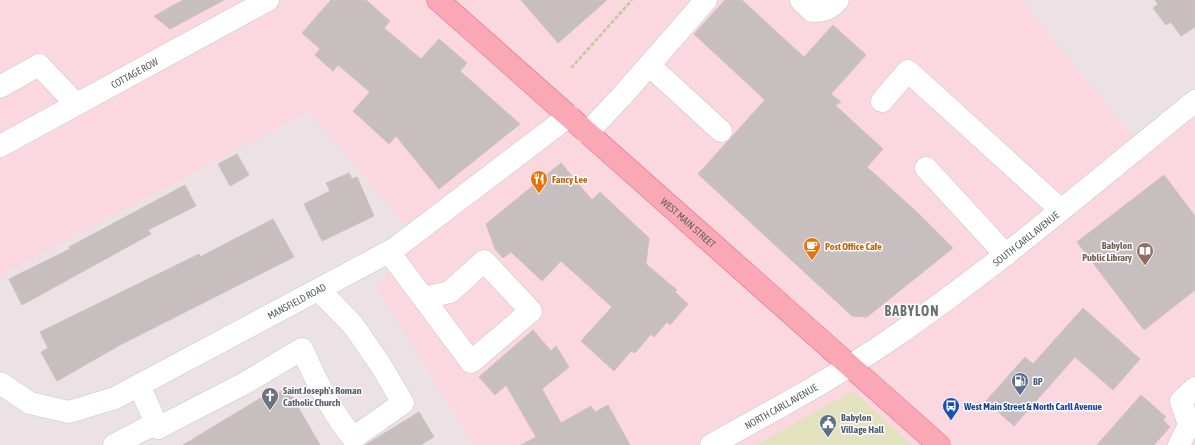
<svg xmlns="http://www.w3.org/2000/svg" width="1195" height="445" font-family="'Asap Condensed',sans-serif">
<rect width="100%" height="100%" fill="#ece1e4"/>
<path fill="#fbd7df" d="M0 0H1021L1140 145 1195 101V445H912L853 391 755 445H473L377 287 416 238 309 111 0 275Z"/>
<path fill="#e2e2bf" d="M853 391 912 445H755Z"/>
<path fill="#c7bec0" stroke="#d0c0c5" d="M183 0H224L170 29 154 16Z
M331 0H366L390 21 384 28 421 59 439 39 467 63 460 71 520 124 439 189 396 136 389 144 353 111 370 92 338 65 333 71 315 55 320 49 302 33Z
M521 0H607L558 43Z
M725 0H742L804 57 833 25 866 55 831 94 841 102 835 105 883 149 867 167 918 213 953 248 867 317 852 316 698 174 765 100 694 34Z
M1155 0H1195V27L1181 36 1171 22 1166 25 1153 8 1158 4Z
M237 154 249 175 230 186 218 164Z
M561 163 592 200 600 192 649 238 646 264 677 290 675 292 688 304 670 325 667 322 654 337 651 334 635 353 631 351 614 371 581 341 612 307 561 261 542 281 511 252 503 258 495 249 486 224Z
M349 173 352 179 357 177 374 216 322 241 304 204 330 191 326 183Z
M1164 175 1195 216V290L1144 330 1077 242Z
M185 185 196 206 148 230 151 234 22 305 9 279 70 249 69 247Z
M273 219 294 257 120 345 57 381 41 352 48 348 40 332 199 254 200 257Z
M1083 308 1140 359 1113 390 1075 357 1014 426 986 401 1025 357 1033 364Z
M533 330 551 351 556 346 569 367 542 389 561 423 591 406 595 412 608 405 630 445H521L536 437 506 385 495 395 479 377Z
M287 388 320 445H183L269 393 271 397Z
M1141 395 1166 417 1163 420 1170 427 1154 445H1097Z
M419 412 434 437 420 445H365Z"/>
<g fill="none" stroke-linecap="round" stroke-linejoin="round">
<defs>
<g id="minor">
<path d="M801 0 812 11C825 11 830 9 838 0"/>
<path d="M649 65 721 131"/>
<path d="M0 87 39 65 76 104"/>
<path d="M882 101 908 71 1061 210"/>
<path d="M587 133 621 97 706 0"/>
<path id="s1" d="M0 146 268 0"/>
<path d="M926 168 1006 255"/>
<path d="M389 252 471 362 531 311 484 261 450 292 424 298"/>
<path id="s2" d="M0 383 30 403 69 412 115 398 394 249 569 116"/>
<path d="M139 385 158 428 245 383 302 349C316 381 331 411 353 438L403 403 380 364 353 325 319 290"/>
<path d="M114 445 156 423"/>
<path id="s3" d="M711 445C772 411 833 379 891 339 997 266 1095 182 1195 101"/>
<path d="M1179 445 1189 425 1181 401 1195 388"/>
</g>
<g id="major">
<path id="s4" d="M438 0 939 445"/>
</g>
</defs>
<use href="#minor" stroke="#c3c9c7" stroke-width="23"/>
<use href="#major" stroke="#e95d86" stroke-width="23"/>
<path stroke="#beca9d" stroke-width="2.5" stroke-dasharray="4 2" stroke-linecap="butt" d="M571 68 632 0"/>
<use href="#minor" stroke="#fff" stroke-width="22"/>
<use href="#major" stroke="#faa8b6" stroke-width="22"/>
</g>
<defs>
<symbol id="restaurant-pin" viewBox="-11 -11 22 30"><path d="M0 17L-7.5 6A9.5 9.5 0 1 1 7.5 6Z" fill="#e8710a" stroke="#fff"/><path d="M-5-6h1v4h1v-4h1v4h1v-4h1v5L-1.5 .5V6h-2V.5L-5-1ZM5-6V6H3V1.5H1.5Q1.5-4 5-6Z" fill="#fff"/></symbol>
<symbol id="cafe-pin" viewBox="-11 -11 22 30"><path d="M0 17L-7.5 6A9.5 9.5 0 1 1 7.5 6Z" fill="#e8710a" stroke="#fff"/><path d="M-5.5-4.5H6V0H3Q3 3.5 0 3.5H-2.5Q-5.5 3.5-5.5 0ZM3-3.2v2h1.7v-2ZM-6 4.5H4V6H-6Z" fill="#fff"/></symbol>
<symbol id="library-pin" viewBox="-11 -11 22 30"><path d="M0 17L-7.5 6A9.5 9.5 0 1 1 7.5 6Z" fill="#8d6e63" stroke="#fff"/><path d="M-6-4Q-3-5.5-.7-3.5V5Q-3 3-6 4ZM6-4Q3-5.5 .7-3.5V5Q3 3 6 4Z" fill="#fff"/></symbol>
<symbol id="fuel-pin" viewBox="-11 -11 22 30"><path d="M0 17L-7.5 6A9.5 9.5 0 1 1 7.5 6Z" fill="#5c6f8a" stroke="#fff"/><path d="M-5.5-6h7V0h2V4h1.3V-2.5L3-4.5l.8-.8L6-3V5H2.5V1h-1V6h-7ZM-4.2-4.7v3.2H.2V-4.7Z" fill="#fff"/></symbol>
<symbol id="church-pin" viewBox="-11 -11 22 30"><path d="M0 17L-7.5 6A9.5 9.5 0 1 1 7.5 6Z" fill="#6b7280" stroke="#fff"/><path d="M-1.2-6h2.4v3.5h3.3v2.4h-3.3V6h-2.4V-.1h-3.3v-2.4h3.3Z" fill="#fff"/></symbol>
<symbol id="bus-pin" viewBox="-11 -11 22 30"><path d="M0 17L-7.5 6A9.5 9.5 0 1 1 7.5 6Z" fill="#1a4fb4" stroke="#fff"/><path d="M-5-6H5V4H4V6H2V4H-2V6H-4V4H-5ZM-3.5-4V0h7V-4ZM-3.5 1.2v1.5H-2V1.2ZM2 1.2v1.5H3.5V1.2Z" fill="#fff"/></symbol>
<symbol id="civic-pin" viewBox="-11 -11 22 30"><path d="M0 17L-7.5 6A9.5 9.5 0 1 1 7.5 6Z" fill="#5c6f8a" stroke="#fff"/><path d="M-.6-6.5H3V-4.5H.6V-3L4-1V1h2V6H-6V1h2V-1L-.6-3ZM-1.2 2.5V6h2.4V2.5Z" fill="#fff"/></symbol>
</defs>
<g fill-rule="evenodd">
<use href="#restaurant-pin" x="529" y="169" width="20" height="27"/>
<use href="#cafe-pin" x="802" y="236" width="20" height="27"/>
<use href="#library-pin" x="1135" y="241" width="20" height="27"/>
<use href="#fuel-pin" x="1010" y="371" width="20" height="27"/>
<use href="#church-pin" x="260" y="386" width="20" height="27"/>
<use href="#bus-pin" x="941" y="396" width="20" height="27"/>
<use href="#civic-pin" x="818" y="413" width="20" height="27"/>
</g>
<g text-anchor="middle" stroke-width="3" stroke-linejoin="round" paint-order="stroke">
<g font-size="10" fill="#5a615e" stroke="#fff">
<text dy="4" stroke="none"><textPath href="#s1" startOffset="153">COTTAGE ROW</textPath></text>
<text dy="4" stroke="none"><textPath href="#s4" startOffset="335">WEST MAIN STREET</textPath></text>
<text dy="4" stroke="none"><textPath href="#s3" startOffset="377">SOUTH CARLL AVENUE</textPath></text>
<text dy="4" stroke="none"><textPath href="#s2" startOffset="330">MANSFIELD ROAD</textPath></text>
<text dy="4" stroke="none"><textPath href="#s3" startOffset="80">NORTH CARLL AVENUE</textPath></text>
</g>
<g font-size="10" font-weight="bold" fill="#c56008" stroke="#fff" text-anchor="start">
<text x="552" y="183">Fancy Lee</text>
<text x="825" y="250">Post Office Cafe</text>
</g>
<g font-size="10" font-weight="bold" fill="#785e54" stroke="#fff" text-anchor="end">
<text x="1132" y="249">Babylon<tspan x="1132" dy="12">Public Library</tspan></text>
</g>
<g font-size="10" font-weight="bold" fill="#4e5e75" stroke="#fff" text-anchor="start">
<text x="1033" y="385">BP</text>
<text x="841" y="421">Babylon<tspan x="841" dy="12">Village Hall</tspan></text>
</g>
<g font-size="10" font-weight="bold" fill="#5b616d" stroke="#fff" text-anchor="start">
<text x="283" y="394">Saint Joseph's Roman<tspan x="283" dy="12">Catholic Church</tspan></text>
</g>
<g font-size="10" font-weight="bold" fill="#164399" stroke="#fff" text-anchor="start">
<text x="964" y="410">West Main Street &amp; North Carll Avenue</text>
</g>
<g font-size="14" font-weight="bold" letter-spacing="1" fill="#6b736f" stroke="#fff">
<text x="912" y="316">BABYLON</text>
</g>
</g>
</svg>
